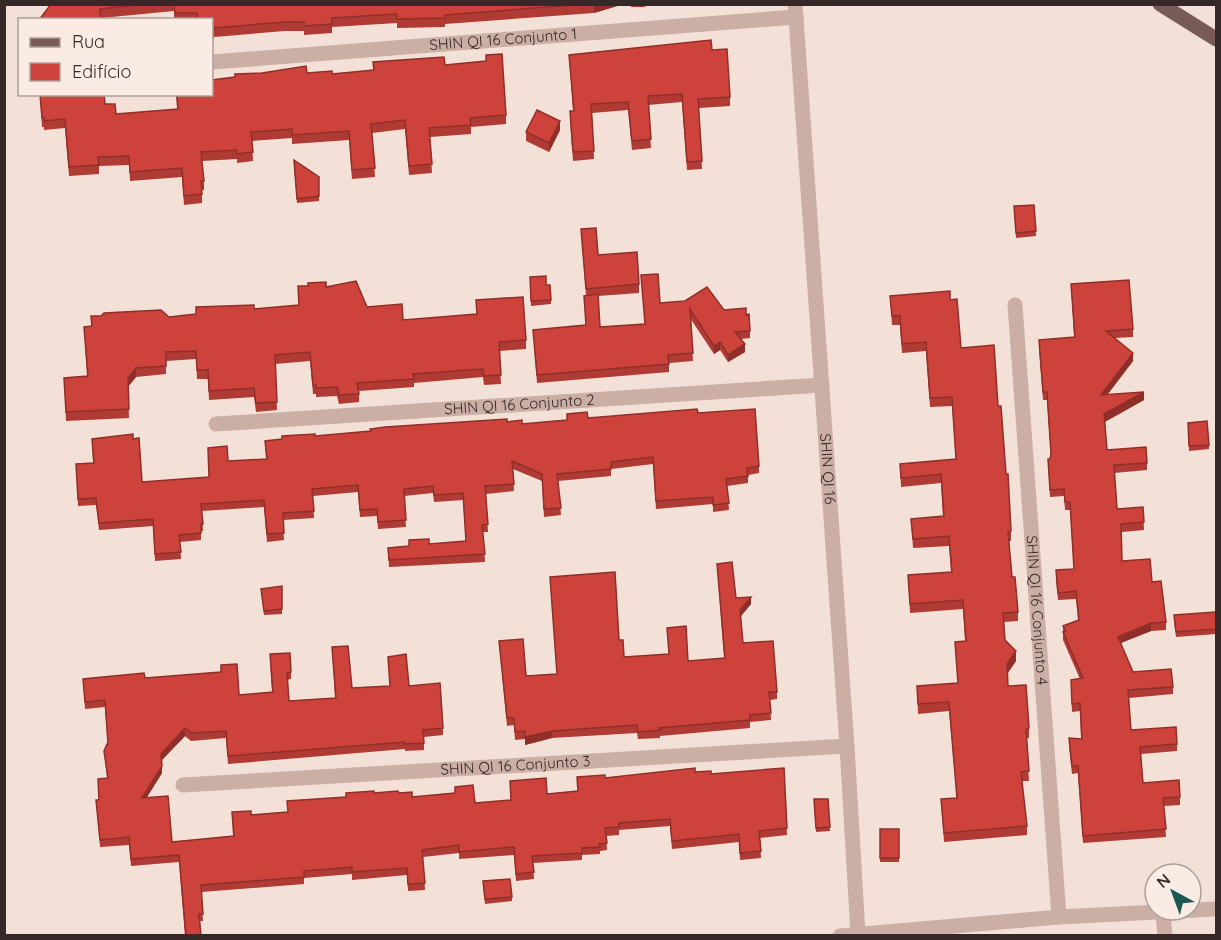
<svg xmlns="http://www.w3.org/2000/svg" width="1221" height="940" font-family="Quicksand,sans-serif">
<rect width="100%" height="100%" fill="#f3e1d8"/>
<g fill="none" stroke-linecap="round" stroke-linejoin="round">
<g stroke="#cbaea4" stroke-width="15">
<path id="s1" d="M795 4 847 746 858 934"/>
<path id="s2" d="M212 62 796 17"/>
<path id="s3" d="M1015 305 1059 917"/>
<path id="s4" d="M216 424 822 385"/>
<path id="s5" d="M183 785 847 746"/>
<path d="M1163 913 1165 936"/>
<path d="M840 936 1059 917 1216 909"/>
</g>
<path stroke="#795b56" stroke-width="15" d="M1160 4 1216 39"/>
</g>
<path fill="#b03a34" d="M51 4H624L594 13 445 24V27L397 28V23L332 27V33L304 35V31H285L214 37V39L212 40V20H174V11L101 18Z
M630 4H647L645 7H631Z
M712 50 730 97V106L699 108 702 169 687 170 682 102 648 105 651 148 632 150 628 110 592 113 594 159 573 161 570 120V111H573L569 55Z
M373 62 445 65 506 115V124L471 127V134L430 137 432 173 409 175 405 129 372 133 375 177 352 179 349 140 292 144V138L252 141 253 161 237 163V159L202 161 204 181V190H202V203L184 205 182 177 130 181 129 165 99 166V174L69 176 65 128 44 130V127H42L40 94H104L105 104 116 114 177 109 176 94H212L307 73 332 74 373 70Z
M560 130 549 152 526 141V132Z
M294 165 319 177V201L297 203Z
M1034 205 1036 236 1016 238 1014 206Z
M581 229 598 255 639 284V293L598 296 600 327 645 324 641 275 660 303 724 310 746 315 750 331V338L741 339 745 352 728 362 720 350 714 354 690 318 693 361 669 363V372L537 383 533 330 586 325 584 296 586 295Z
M530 277 546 285H550L551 304 531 306Z
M1071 284 1133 329V337L1115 338 1133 361 1107 395 1144 400 1105 422 1107 450 1147 463V470L1114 473 1117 509 1143 507 1144 530 1122 532V561L1152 582 1166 622V630L1151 631 1121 643 1133 672 1173 687V694L1129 698 1131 730 1177 744V751L1141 754 1143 783 1180 797V805L1164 806 1166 837 1083 843 1078 773 1072 774 1069 746V738L1081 739 1080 711 1072 712 1071 687V680L1080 679 1063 640V626L1078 620 1076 599 1058 600 1056 578V570L1074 569 1070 510H1065L1064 496 1050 497 1048 459H1050L1051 456 1047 400H1043L1039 348V340L1074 337Z
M326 287 367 307 403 320 476 314V300L526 340V349L499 351 501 384 484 385 483 377 414 383V387L359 391V402L339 404 337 396 316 397V394H313L310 361 275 364 277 410 256 412 254 397 209 400 208 379H197L196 359 166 361V374L136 377 128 386 129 418 66 421 64 378 87 376 84 327 91 326V316L169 317 299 305Z
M890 296 950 300 961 348 998 406 1011 531V541H1009L1012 577 1018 612V621L1004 622 1005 640 1016 661 1008 673V686L1029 728V738H1026L1029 781H1022L1027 826V835L944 842 941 799 957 798 949 711 918 714 917 686 958 684 955 642 965 641 963 609 910 613 908 575 951 572 949 546 913 548 911 519 943 517 941 483 901 487 900 464 956 459 952 406 930 407 926 351 902 353 900 325H892Z
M698 413 759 466V473L748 475V483L727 486 729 510 713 512V504L656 509 653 464 611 469V476L558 481 561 515 544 517 542 481 513 469 514 491 486 494 488 532H483L485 562 389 567 388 548 466 541 463 500 434 502 433 493 404 496 406 527 378 529 377 516 360 517 358 492 313 496 314 518 283 520 284 540 267 542 264 507 202 511 203 531H201V540L180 542 181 559 155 561 153 526 99 530 96 505 78 506 76 464 93 463 92 439H133L142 482 208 477 228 461 266 459 265 441 315 436 507 422 522 424 588 418Z
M1188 423 1209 445V449L1189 451Z
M717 564 736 598 751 604 741 616 743 643 777 692V699L770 700 771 720 750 722V728L660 736V738L638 739 637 733 552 738 525 745V739L515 740 514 725 507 726 499 641 526 676 557 674 550 577 619 640 624 657 688 661 724 658Z
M282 586V614L264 615 261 589Z
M1174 620H1216V634L1176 637Z
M332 647 352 688 390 686 388 657 409 686 443 728V735L424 737V750L405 751V749L228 764 226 738 191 741 185 736 162 760V773L147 797 172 842 233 836 232 812 251 815 288 812 287 801 346 797 374 793H399L412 797 475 803 511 800 510 781 547 794 578 791 577 777 605 778 695 772 711 774 784 768 787 835 760 838 761 858 740 860 739 842 672 849 670 826 619 830V835L606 836 607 850 600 851V854L582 855V860L533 863 534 879 516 881 514 855 459 859V853L423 857 425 890 408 891 407 875 352 880V874L304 878V884L201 892 203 921H199L201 936H185L179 862 131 866 129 845 100 847 96 800H99L107 778 104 751 108 744 105 707 85 709 83 679 145 678 221 672V665L239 695 272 692 270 661 291 672V679L287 680 289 701 335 698Z
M814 799H828L830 831 816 832Z
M880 829H899V862H880Z
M483 886 512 897V901L485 904Z"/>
<path fill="#902f2a" d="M594 4H624L594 13Z
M560 121V130L549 152V143Z
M720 342V350L714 354V346Z
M745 344V352L728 362V355Z
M1133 353V361L1101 403V395Z
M136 368V377L128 387V378Z
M1144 392V400L1104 422V414Z
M751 597V604L740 617V610Z
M1151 623V631L1118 644V637Z
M1016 651V661L1007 673V664Z
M185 728V736L161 761V754Z
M552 731V738L525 745V737Z
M162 766V773L142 805V798Z"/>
<path fill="#cd433c" stroke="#902f2a" stroke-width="1.5" d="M51 4H146L100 9 101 20H39Z
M174 4H586L445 15V18L397 19V14L332 18V24L304 26V22H285L214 28V30H212V20H197V13H175Z
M711 40 712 50 727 49 730 97 698 99 702 161 687 162 682 94 648 96 651 139 632 141 628 102 591 104 594 151 573 152 570 111H574L569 55Z
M502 54 506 115 470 118 471 125 429 128 432 164 409 166 405 120 371 124 375 168 352 170 349 131 292 135V129L251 132 253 152 237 154V150L201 152 204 181H201L202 194 184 196 182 168 130 172 129 156 98 157 99 165 69 167 65 119 44 121V118H42L40 94H104L105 104H115L116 114 178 109 177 94H212V80L235 77V74L262 73 306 66 307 73 332 71V74L374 70 373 62 444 57 445 65 486 61V55Z
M537 110 560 121 549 143 526 132Z
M294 160 319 177V196L297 199Z
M1034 205 1036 231 1016 233 1014 206Z
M596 228 598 255 637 252 639 284 586 289 581 229Z
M658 274 660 303 685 301 707 287 724 310 746 308V315L749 314 750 331 735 332 745 344 728 355 720 342 714 346 690 309 693 353 668 355 669 364 537 375 533 330 586 325 584 296 598 294 600 327 645 324 641 275Z
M546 276V285H550L551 300 531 301 530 277Z
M1129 280 1133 329 1106 331 1133 353 1101 395 1144 392 1104 414 1107 450 1146 447 1147 463 1114 465 1117 509 1143 507 1144 522 1121 524 1122 561 1150 559 1152 582 1161 581 1166 622 1151 623 1118 637 1133 672 1171 669 1173 687 1128 690 1131 730 1176 727 1177 744 1140 747 1143 783 1179 780 1180 797 1163 798 1166 829 1083 836 1078 766H1072L1069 738 1082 739 1080 703 1072 704 1071 680 1083 678 1063 632 1066 631 1063 626 1079 620 1076 591 1058 593 1056 570 1074 569 1070 502H1065L1064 489 1050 490 1048 459H1050L1051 454 1047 392H1043L1039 340 1075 337 1071 284Z
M356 281 367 307 402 304 403 320 477 314 476 300 523 297 526 340 499 342 501 375 484 376 483 369 413 374 414 379 357 383 359 394 339 395 337 387 316 388V385H313L310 352 275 355 277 402 256 403 254 388 209 391 208 370H197L196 351 166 352V366L136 368 128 378 129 409 66 412 64 378 88 376 84 327 92 326 91 316H101L104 313 161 310 169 317 196 314V307L254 305V309L299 305 298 286H308V283L326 282V287Z
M950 291V300L957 299 961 348 994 345 998 406H1001L1006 474H1008L1011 531 1008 532 1012 577H1015L1018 612 1003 613 1005 640 1016 651 1007 664 1008 686 1026 685 1029 728 1026 729 1029 771 1021 772 1027 826 944 833 941 799 957 798 949 702 918 704 917 686 958 683 955 642 966 641 963 600 910 604 908 575 952 572 949 536 913 539 911 519 944 516 941 474 901 478 900 464 956 459 952 397 930 398 926 342 902 344 900 316H892L890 296Z
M697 409 698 413 755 409 759 466 747 468 748 476 726 479 729 503 713 505V497L656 501 653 457 611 462V469L557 474 561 508 544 509 542 474 512 461 514 484 485 486 488 524 482 525 485 554 389 560 388 548 409 546V540L429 539V544L466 541 463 493 434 495 433 486 404 489 406 520 378 522 377 509 360 510 358 485 312 489 314 511 283 513 284 533 267 534 264 500 201 504 203 524H201V533L179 535 181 552 155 554 153 519 99 523 96 498 78 499 76 464 94 463 92 439 133 434V439L139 438 142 482 209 477 208 448 227 446 228 461 267 459 265 441 282 439V436L315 434V436L371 431 370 429 385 427 507 419V422L522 420V424L567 420V414L587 412 588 418Z
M1207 421 1209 445 1189 446 1188 423Z
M732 562 736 598 751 597 740 610 743 643 773 641 777 692H769L771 713 750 715V720L659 728 660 730 638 732 637 725 552 731 525 737V731L515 732 514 718H507L499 641 523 639 526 676 557 674 550 577 615 572 619 640H623L624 657 669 654 667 628 686 626 688 661 725 658 717 564Z
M282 586V609L264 611 261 589Z
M1216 612V629L1176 632 1174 615Z
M348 646 352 688 390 686 388 657 406 654 409 686 440 683 443 728 423 730 424 743 405 744V742L228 756 226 731 191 733 185 728 161 754 162 766 142 798 168 796 172 842 234 836 232 812 251 811V815L288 812 287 801 346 797V793L374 791V793L398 791 399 793 412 792V797L455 793V787L473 785 475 803 511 800 510 781 546 778 547 794 578 791 577 777 605 775V778L695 768V772L711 771V774L784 768 787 828 759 831 761 851 740 853 739 834 672 841 670 819 619 823V827L605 828 607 843 599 844 600 847 582 848V853L532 856 534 872 516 874 514 847 459 852V845L422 850 425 883 408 884 407 868 352 872V867L304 871V877L201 885 203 914H199L201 936H186L179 855 131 859 129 837 100 840 96 800H99L98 779 108 778 104 751 107 744H108L105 700 85 702 83 679 144 673 145 678 221 672V665L237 664 239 695 273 692 270 654 290 653 291 672 287 673 289 701 336 698 332 647Z
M814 799H828L830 827 816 828Z
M880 829H899V858H880Z
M510 879 512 897 485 899 483 881Z"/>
<g text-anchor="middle" stroke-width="6" stroke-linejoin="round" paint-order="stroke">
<g font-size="15" fill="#362826" stroke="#faece5">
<text dy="5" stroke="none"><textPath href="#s2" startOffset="292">SHIN QI 16 Conjunto 1</textPath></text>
<text dy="5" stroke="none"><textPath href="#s4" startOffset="304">SHIN QI 16 Conjunto 2</textPath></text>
<text dy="5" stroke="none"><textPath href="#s1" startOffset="466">SHIN QI 16</textPath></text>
<text dy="5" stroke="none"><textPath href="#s3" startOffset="306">SHIN QI 16 Conjunto 4</textPath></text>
<text dy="5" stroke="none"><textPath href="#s5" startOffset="333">SHIN QI 16 Conjunto 3</textPath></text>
</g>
</g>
<rect width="1221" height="940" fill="none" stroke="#362826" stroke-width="12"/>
<rect x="18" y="18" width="195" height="78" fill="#faece5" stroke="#ac9e99" stroke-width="1.5"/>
<rect x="30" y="38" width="30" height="9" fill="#795b56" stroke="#ac9e99" stroke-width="1.5"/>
<text x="72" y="48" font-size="18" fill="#362826">Rua</text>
<rect x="30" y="63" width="30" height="18" fill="#cd433c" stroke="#ac9e99" stroke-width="1.5"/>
<text x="72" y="78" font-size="18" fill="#362826">Edifício</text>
<g transform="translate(1173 892) rotate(319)"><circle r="28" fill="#faece5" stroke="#ac9e99" stroke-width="1.5"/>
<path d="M0-4.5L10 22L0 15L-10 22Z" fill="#195951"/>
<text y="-9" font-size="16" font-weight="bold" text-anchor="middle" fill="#362826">N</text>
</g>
</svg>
